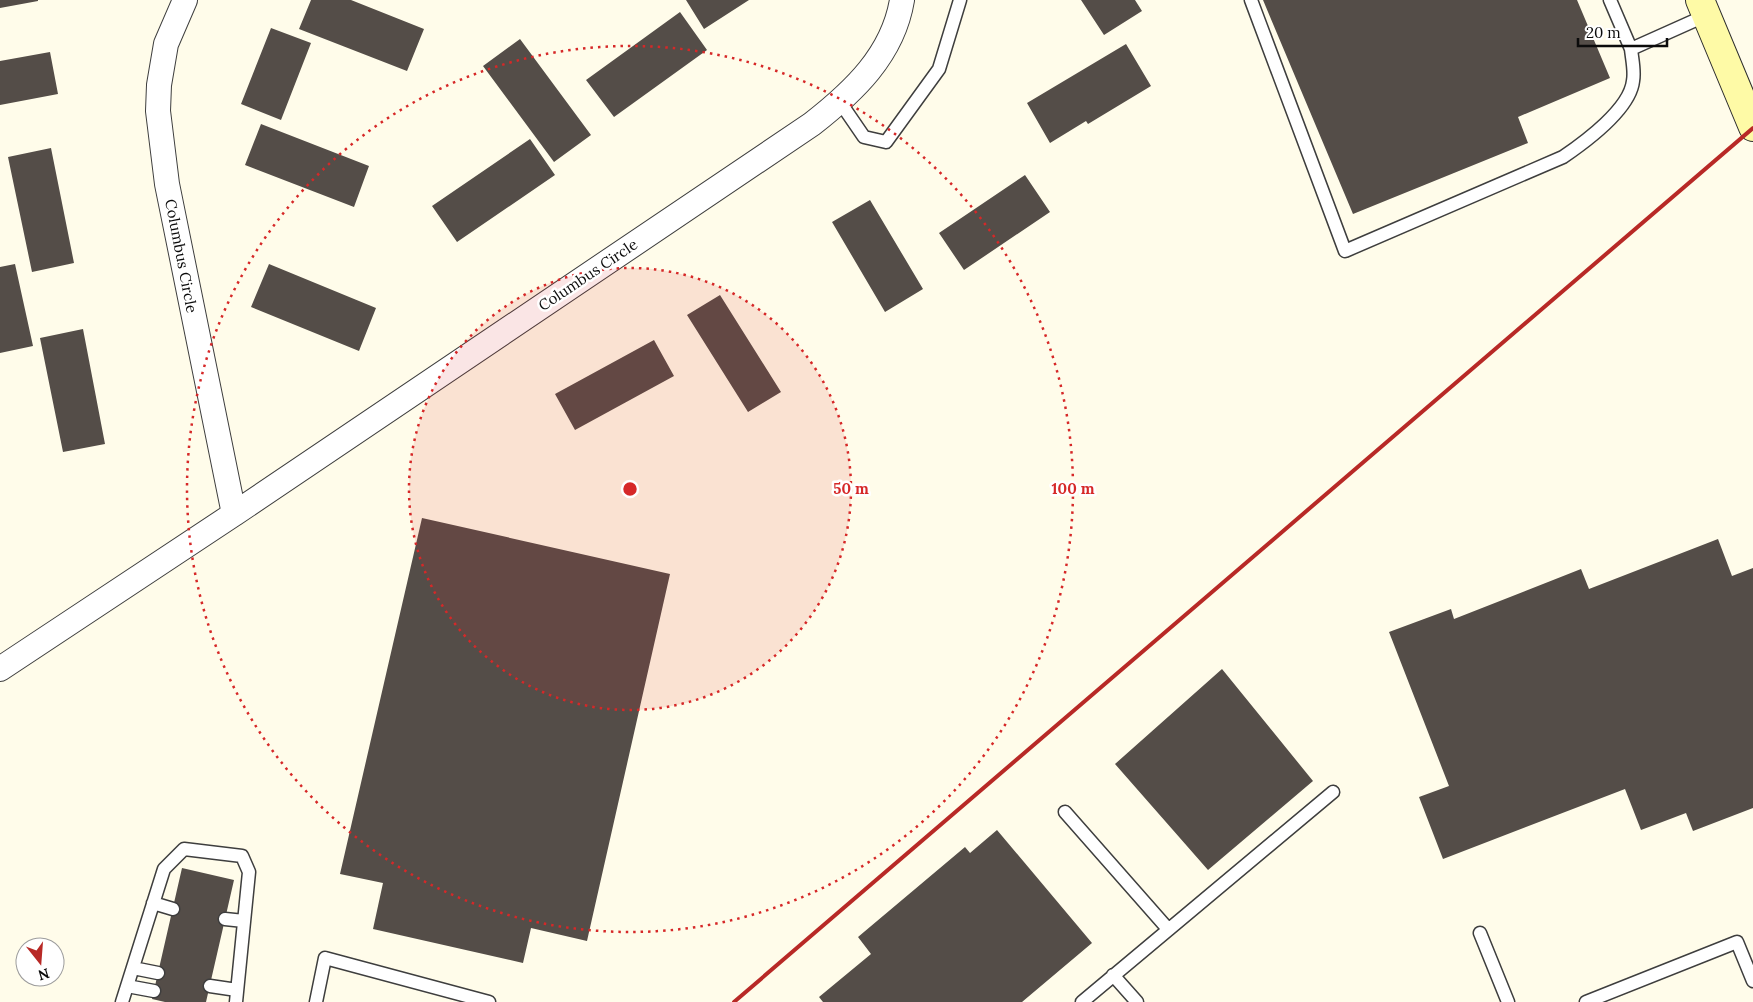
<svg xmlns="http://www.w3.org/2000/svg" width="1753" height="1002" font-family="Lora,serif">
<rect width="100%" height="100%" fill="#fffcea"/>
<path fill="#544d48" d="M0 0H38V1L0 8Z
M311 0H351L424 29 407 71 299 29Z
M686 0H749L704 29Z
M1081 0H1135L1142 11 1104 35Z
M1263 0H1577L1610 78 1518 117 1528 143 1353 214Z
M680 12 707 50 614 117 586 80Z
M271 28 311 43 281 120 241 104Z
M520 39 591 135 554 162 483 66Z
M1126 44 1151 86 1088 124 1086 121 1050 143 1027 103Z
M50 52 58 94 0 105V61Z
M261 124 369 166 354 207 245 165Z
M530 139 555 175 457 242 432 206Z
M51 148 74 263 32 272 8 157Z
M1025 175 1050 212 964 270 939 233Z
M870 200 923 289 885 312 832 222Z
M15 264 33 346 0 353V267Z
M269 264 376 308 359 351 251 307Z
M720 295 781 392 748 412 687 315Z
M83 329 105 444 63 452 40 338Z
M654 340 674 376 575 430 555 394Z
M422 518 670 574 587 941 531 928 523 963 373 929 383 883 340 874Z
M1718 539 1732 576 1753 568V808L1693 831 1686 813 1641 830 1625 789 1443 859 1419 797 1449 786 1389 632 1451 609 1454 619 1581 569 1589 589Z
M1222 669 1313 781 1208 870 1115 764Z
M997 830 1092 943 1022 1002H823L819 997 871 954 858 937 965 847 970 853Z
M182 868 234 880 206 1002H165L152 999Z"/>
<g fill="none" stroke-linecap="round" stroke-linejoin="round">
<defs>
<path id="lane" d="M1251 0 1345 251 1563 157C1585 142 1630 109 1633 81 1635 71 1632 59 1631 49L1707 15
M1610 0 1631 49
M840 102 864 137 886 142 939 69 960 0
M1065 812 1168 929
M153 903 173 909
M225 919 244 921
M1480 933 1508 1002
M133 968 158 973
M1113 975 1137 1002
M127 986 154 991
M210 986 237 990
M122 1002 164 869 184 849 242 856 249 872 236 1002
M316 1002 325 958 489 1002
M1082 1002 1333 792
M1586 1002 1737 942 1753 981"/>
<path id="street" d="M185 0 166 44 159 85 158 111 167 184 234 514 812 124C853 92 893 55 902 0
M0 669 234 514"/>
<path id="secondary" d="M1700 0 1753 127"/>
</defs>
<use href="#lane" stroke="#3e3e3e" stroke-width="15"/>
<use href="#street" stroke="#3e3e3e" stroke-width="26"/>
<use href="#secondary" stroke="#2d2d2d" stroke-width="30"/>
<use href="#lane" stroke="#fff" stroke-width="12"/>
<use href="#street" stroke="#fff" stroke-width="24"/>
<use href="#secondary" stroke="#fefaa6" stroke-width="28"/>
<path stroke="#b82926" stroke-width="4" d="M734 1002 1753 128"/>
</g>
<circle cx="630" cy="489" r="221" fill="#d62828" fill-opacity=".12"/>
<g fill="none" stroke="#d62828" stroke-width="2.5" stroke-dasharray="2.5 5">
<circle cx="630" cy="489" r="221"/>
<circle cx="630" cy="489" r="443"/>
</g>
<g text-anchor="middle" stroke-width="5" stroke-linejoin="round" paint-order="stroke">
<g font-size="15" fill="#0b0b0b" stroke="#fff">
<text transform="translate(181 256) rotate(79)" y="5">Columbus Circle</text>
<text transform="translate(588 275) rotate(-34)" y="5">Columbus Circle</text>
</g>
</g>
<circle cx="630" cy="489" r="8" fill="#d62828" stroke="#fff" stroke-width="2.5"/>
<g font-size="15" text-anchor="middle" font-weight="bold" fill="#d62828" stroke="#fff" stroke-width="5" stroke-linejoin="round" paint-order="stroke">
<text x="851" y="494">50 m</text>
<text x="1073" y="494">100 m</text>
</g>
<g transform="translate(40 962) rotate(163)"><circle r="24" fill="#ffffff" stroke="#9d9d9d"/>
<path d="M0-4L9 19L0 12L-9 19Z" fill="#b82926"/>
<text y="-8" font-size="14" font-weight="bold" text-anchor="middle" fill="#0b0b0b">N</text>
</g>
<path d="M1578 38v8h89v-8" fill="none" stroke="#0b0b0b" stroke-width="2.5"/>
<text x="1586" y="38" font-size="15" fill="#0b0b0b" stroke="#ffffff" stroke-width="4" paint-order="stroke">20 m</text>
</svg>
